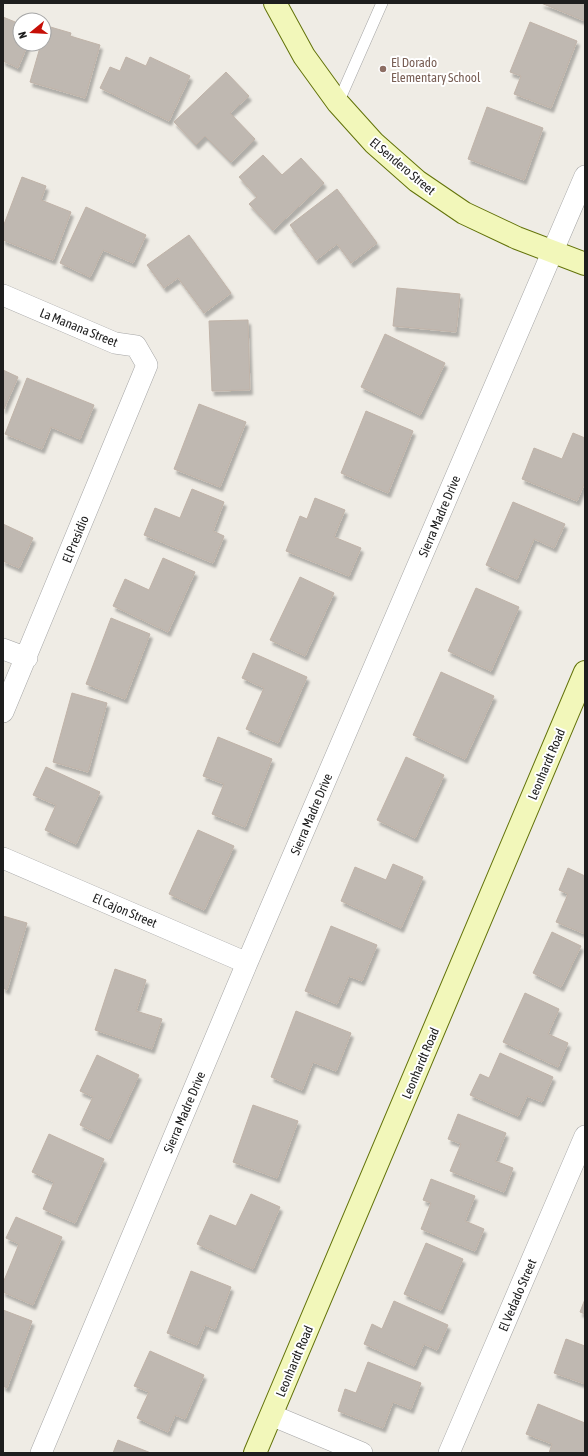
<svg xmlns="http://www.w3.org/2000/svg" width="588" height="1456" font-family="'Asap Condensed',sans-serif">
<defs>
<filter id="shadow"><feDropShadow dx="2.5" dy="4.5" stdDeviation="1" flood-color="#0004"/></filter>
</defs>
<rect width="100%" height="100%" fill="#efece5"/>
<path fill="#bfb8b1" stroke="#c0b3a8" filter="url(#shadow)" d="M541 3H585V21Z
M3 17 20 24V44H28L18 68 3 61Z
M530 22 577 41 551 108 514 94 521 76 510 72Z
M47 26 71 33 70 36 100 45 85 98 30 82 41 44H44Z
M126 57 146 66 150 57 190 76 169 121 100 88 110 67 120 71Z
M226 72 249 96 230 113 255 139 231 162 205 136 196 145 174 122Z
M487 107 543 128 524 180 468 159Z
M263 155 282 175 301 158 324 183 273 230 249 204 257 197 239 177Z
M22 177 46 186 41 200 71 212 53 260 3 240V227Z
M337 189 377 243 351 263 337 244 316 260 290 225Z
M86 207 146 235 133 263 103 250 90 277 60 263Z
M189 235 231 293 204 313 178 278 164 288 147 265Z
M397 288 460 294 456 332 393 326Z
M248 320 250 390 212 391 209 321Z
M385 334 445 363 420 415 361 387Z
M3 370 18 377 4 409H3Z
M27 378 94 405 80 439 51 427 42 449 5 434Z
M199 404 246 422 220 487 174 469Z
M366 411 413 431 388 493 341 473Z
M573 433 585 438V482L577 501 522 479 534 448 562 459Z
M192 489 224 502 213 531 224 536 213 563 144 535 155 508 180 518Z
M315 498 345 510 334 537 361 548 349 576 286 551 300 516 307 519Z
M513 502 565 524 554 548 534 539 517 579 486 565Z
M3 524 33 538 19 568 3 561Z
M163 558 195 572 168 632 113 606 125 579 149 590Z
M300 577 334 593 305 656 270 640Z
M476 588 519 607 491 671 448 651Z
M111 618 150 634 125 699 86 684Z
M253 653 307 677 278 743 246 729 264 688 242 678Z
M441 672 494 696 465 759 413 735Z
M72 693 107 703 88 772 53 762Z
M218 737 272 759 245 827 212 814 224 784 203 776Z
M406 757 444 775 415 838 377 820Z
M46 767 100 792 76 844 45 830 56 805 33 795Z
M198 830 234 846 204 910 169 894Z
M393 864 423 877 401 928 341 901 355 867 386 880Z
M568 868 585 876V934L556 922 568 894 559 890Z
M3 916 27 923 7 990 3 988Z
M331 926 377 945 362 981 349 976 337 1004 305 991Z
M552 932 581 946 561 987 533 973Z
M115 969 146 980 136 1011 162 1019 152 1049 95 1030Z
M525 993 559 1009 548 1034 568 1043 558 1067 503 1042Z
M296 1011 351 1033 336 1071 313 1062 302 1090 271 1077Z
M500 1053 553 1077 542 1102 527 1096 518 1116 470 1095 480 1074 489 1078Z
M97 1055 139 1075 109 1139 80 1125 93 1097 80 1091Z
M253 1105 298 1121 277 1178 233 1162Z
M458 1114 506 1133 495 1161 513 1168 504 1192 450 1171 461 1144 448 1139Z
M49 1134 104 1159 75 1223 43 1209 54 1182 32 1172Z
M431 1179 475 1196 465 1221 484 1229 475 1251 421 1229 431 1203 423 1200Z
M251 1194 280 1207 253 1269 197 1244 210 1215 236 1226Z
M16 1217 62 1237 33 1305 3 1292V1283L19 1244 6 1238Z
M426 1243 463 1259 441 1310 404 1294Z
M191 1271 231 1287 215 1329 205 1325 197 1345 167 1333Z
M585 1299V1314L580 1312Z
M394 1301 448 1325 437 1350 424 1344 414 1366 364 1344 372 1324 382 1329Z
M3 1310 32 1321 7 1388 3 1386Z
M566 1339 585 1346V1384L554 1373Z
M150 1351 204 1375 185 1419 175 1415 168 1432 137 1418 149 1392 134 1386Z
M368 1362 421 1383 411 1409 393 1402 383 1428 338 1411 345 1389 356 1393Z
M538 1404 585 1423 584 1453H549L552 1444 526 1434Z
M118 1440 151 1453H113Z"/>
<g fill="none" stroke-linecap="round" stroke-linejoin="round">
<defs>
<path id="lane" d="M338 103 382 3"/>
<path id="street" d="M3 295 115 343 136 346 147 365 3 712
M3 649 27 658
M3 858 247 963
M271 1415 362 1453
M41 1453 247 963 585 176
M449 1453 585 1136"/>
<path id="secondary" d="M275 3 304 56 338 103 374 143 417 181 464 213 517 238 585 264
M255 1453 585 672"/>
</defs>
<use href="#lane" stroke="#a5a5a5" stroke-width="12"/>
<use href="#street" stroke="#a5a5a5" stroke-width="22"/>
<use href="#secondary" stroke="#627209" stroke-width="24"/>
<use href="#lane" stroke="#fff" stroke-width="11"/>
<use href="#street" stroke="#fff" stroke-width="21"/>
<use href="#secondary" stroke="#f2f7ba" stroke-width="22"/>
</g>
<circle fill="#8d6e63" stroke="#fff" stroke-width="1.5" cx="383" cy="69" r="4"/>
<g text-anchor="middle" stroke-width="4" stroke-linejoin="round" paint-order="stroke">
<g font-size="13" fill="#785e54" stroke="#fff" text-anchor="start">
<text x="391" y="67">El Dorado<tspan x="391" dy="15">Elementary School</tspan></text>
</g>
<g font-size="13" fill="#1e1e1e" stroke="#fff">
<text transform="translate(403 166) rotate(40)" y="5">El Sendero Street</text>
<text transform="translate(79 327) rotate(22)" y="5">La Manana Street</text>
<text transform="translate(439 516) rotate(-67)" y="5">Sierra Madre Drive</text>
<text transform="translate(75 539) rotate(-68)" y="5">El Presidio</text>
<text transform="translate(546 764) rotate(-67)" y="5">Leonhardt Road</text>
<text transform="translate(311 814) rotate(-67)" y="5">Sierra Madre Drive</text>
<text transform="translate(125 910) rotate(23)" y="5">El Cajon Street</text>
<text transform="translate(420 1063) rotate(-67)" y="5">Leonhardt Road</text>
<text transform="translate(184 1112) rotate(-67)" y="5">Sierra Madre Drive</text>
<text transform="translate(517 1295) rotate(-67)" y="5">El Vedado Street</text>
<text transform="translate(294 1361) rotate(-67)" y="5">Leonhardt Road</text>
</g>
</g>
<rect width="588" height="1456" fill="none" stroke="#1e1e1e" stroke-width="8"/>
<g transform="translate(32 32) rotate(252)"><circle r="19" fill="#ffffff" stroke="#a5a5a5"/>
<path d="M0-3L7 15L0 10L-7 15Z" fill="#c60f07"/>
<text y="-6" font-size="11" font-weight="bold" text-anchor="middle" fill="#1e1e1e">N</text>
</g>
</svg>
